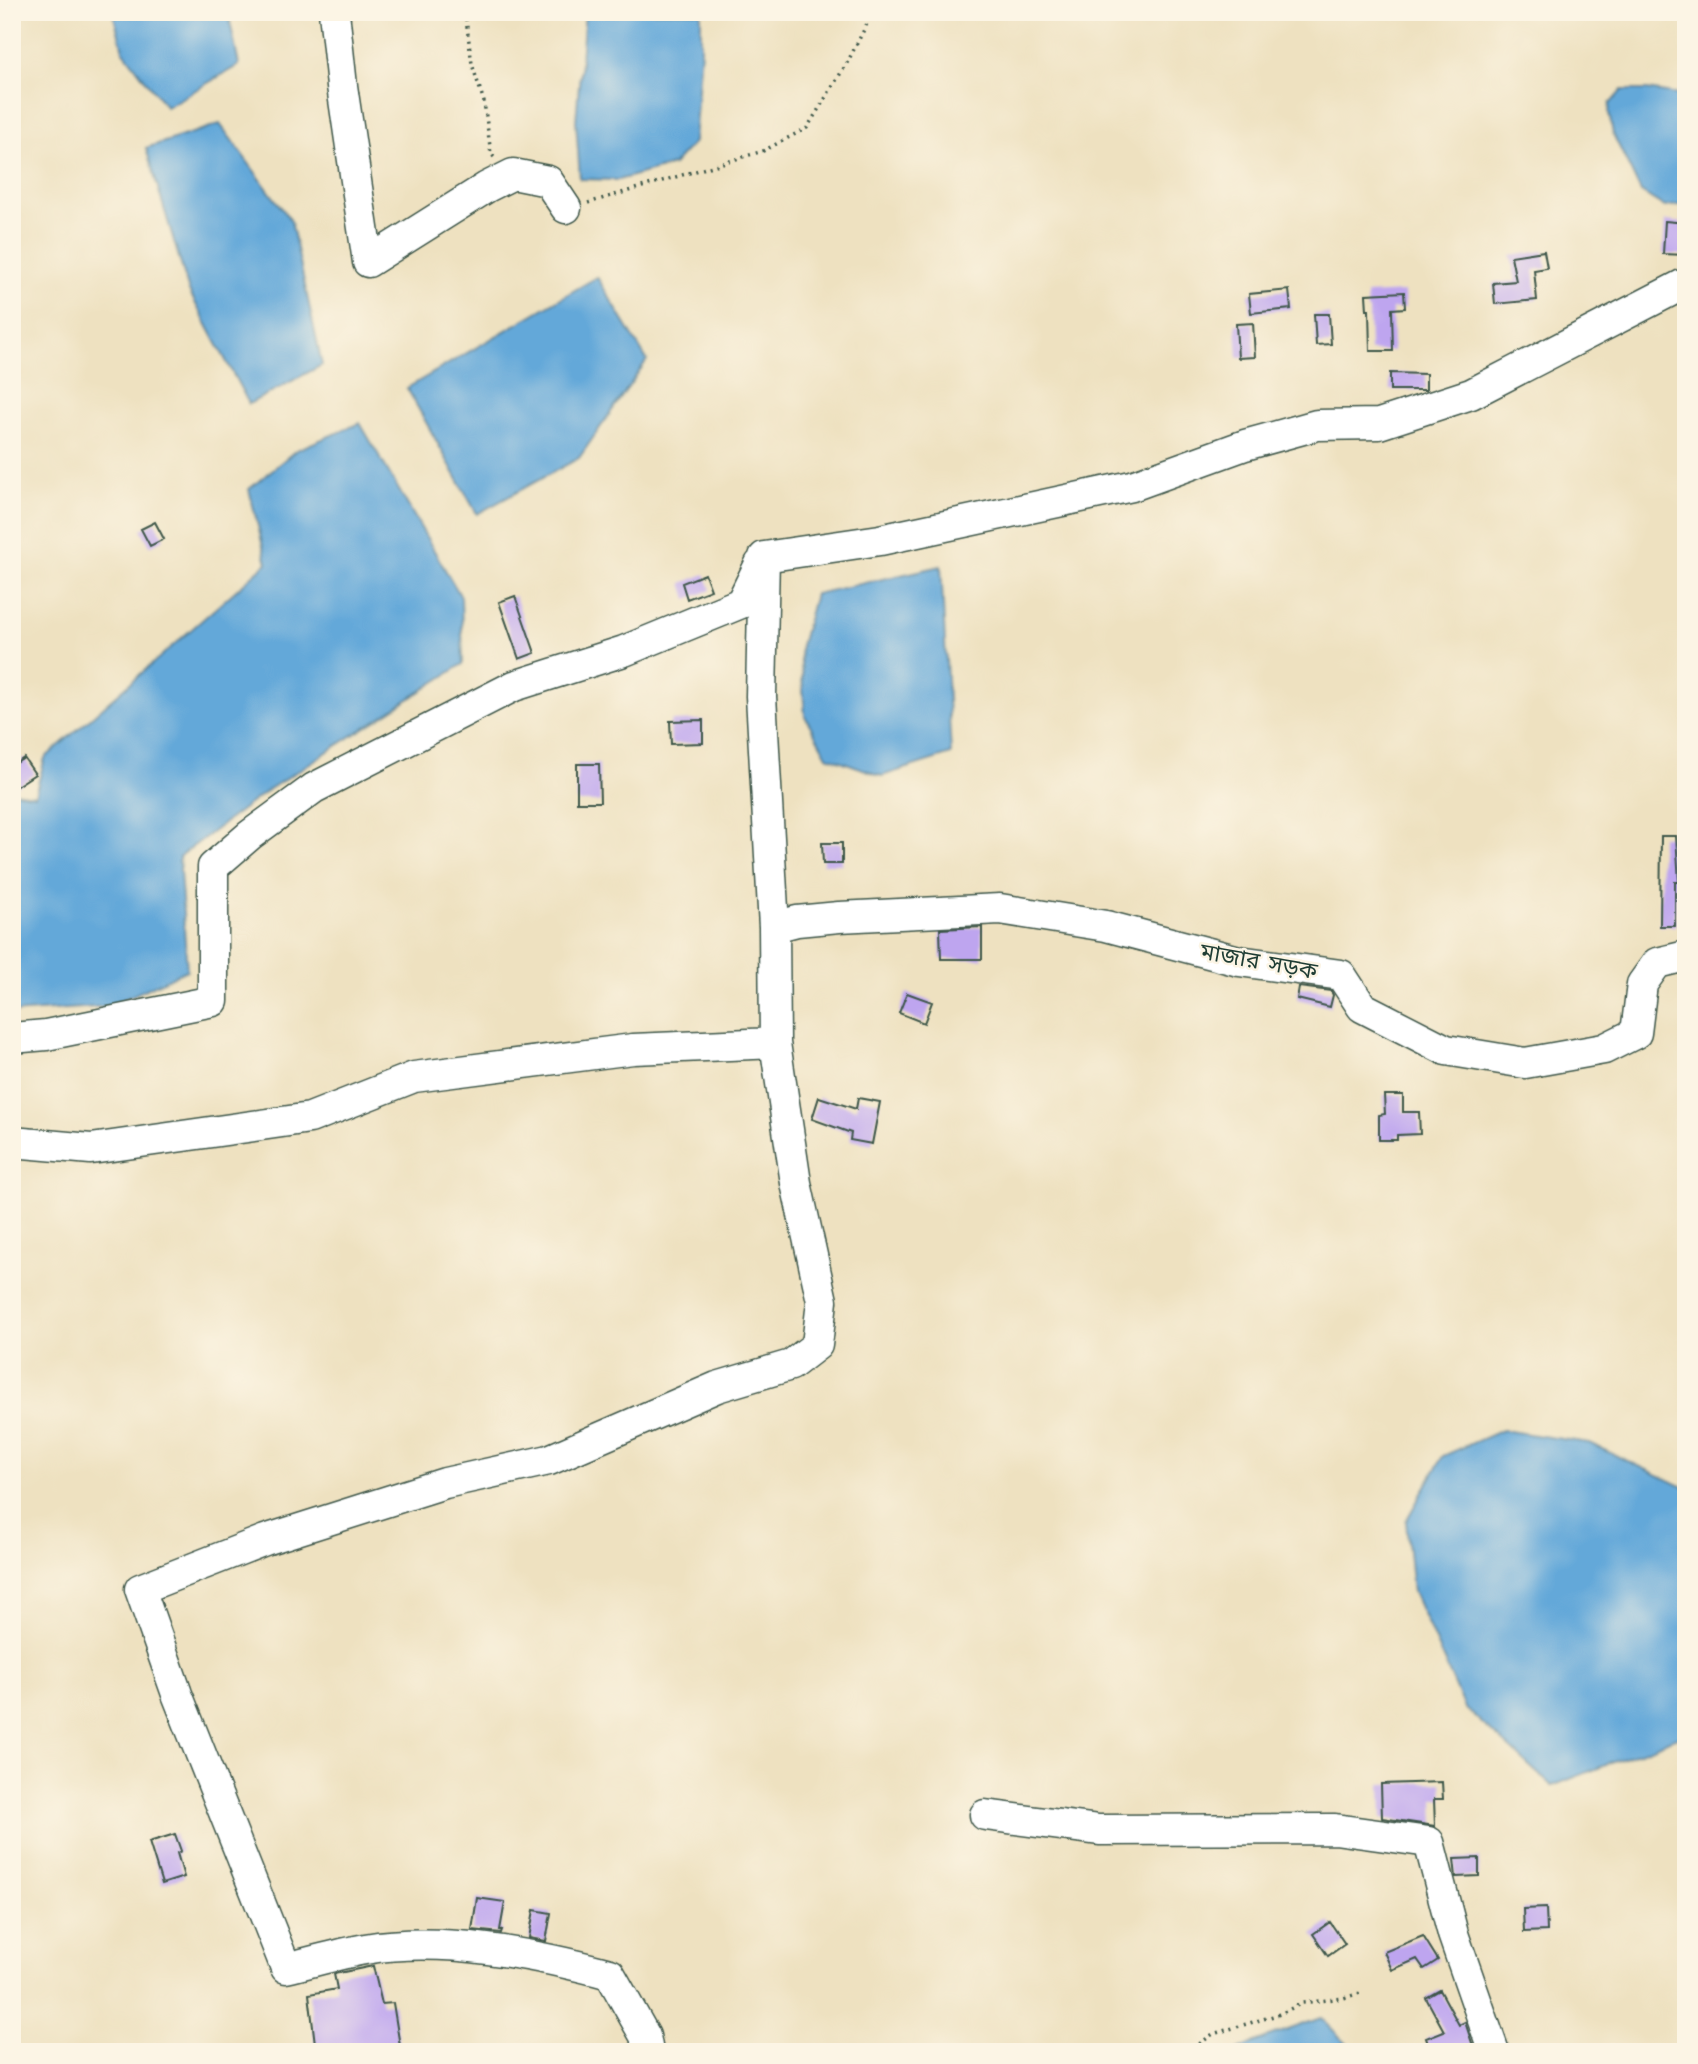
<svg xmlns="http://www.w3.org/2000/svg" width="1698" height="2064" font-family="'Architects Daughter','Noto Sans Bengali',sans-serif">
<rect width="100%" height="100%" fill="#fcf5e5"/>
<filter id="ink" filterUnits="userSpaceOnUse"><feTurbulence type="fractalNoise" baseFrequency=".0143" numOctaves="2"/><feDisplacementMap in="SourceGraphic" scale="14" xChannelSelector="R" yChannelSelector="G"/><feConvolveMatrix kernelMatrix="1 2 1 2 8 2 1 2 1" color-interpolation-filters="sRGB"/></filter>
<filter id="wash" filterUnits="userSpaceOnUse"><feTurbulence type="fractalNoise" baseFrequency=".00686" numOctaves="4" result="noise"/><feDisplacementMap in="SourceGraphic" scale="28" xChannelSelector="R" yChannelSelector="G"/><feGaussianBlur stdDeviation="1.57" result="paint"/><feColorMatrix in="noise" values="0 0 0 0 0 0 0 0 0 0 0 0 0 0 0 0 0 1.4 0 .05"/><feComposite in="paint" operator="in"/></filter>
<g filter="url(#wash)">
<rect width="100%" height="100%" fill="#eee1c0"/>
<path fill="#64a8d9" stroke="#427286" stroke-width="2" d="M113 12H228L239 65 166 107 123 50Z
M585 12H701V50L694 142 673 165 618 180 580 179 576 121Z
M1622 90H1647L1686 96V204L1665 207 1641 192 1613 134 1609 113 1610 104Z
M220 124 291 221 322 365 249 404 189 291 146 148Z
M597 277 647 360 579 458 477 514 407 388Z
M360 423 461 597 463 664 265 792 179 857 187 970 110 1006 12 1013V792L35 795 45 758 267 563 249 489 296 450Z
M941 566 951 754 882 776 827 756 805 716 800 649 815 594Z
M1502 1430 1589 1443 1686 1488V1729L1683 1735 1552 1786 1465 1708 1413 1592 1406 1521 1443 1456Z
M1321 2018 1355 2052H1235L1255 2042Z"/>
<g id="blocks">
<path fill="#bea5ef" d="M1665 221 1686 223V255L1663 254Z
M1544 251 1547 268 1534 270 1537 300 1495 304 1493 283 1516 281 1511 256Z
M1289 290 1291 309 1251 313 1249 294Z
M1404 292 1405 308 1392 309 1393 351H1370L1369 310H1367L1366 294Z
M1314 314H1329L1331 344 1316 345Z
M1253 323 1255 357 1238 358 1236 324Z
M1390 373 1426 374V390H1390Z
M155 522 164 539 150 546 141 529Z
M705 574 711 590 687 599 682 583Z
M515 596 535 653 519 659 499 602Z
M703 720V743L671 744 670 721Z
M24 758 35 774 12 789V766Z
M577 764H599L600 802H577Z
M1661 836H1676L1679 882H1675V926H1660Z
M822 843H842V864H823Z
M982 927V959H941L940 929Z
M1299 987 1331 991 1333 995 1330 1007 1297 999Z
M907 993 932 1002 924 1023 899 1013Z
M1384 1095H1403V1112H1419L1420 1134 1397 1135V1140H1379V1115L1385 1114Z
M819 1097 856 1109 858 1098 880 1102 872 1144 850 1140 851 1133 812 1119Z
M1442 1782 1443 1799H1434L1435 1826 1382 1818 1381 1784Z
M175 1834 181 1851 177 1853 184 1877 162 1884 149 1842Z
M1479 1858V1876L1456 1877 1454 1859Z
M477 1898 505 1902 500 1930H502L501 1933 472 1930Z
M1546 1908 1547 1931 1524 1932 1523 1909Z
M534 1910 551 1913 546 1941 529 1938Z
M1330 1922 1345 1944 1328 1956 1313 1934Z
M1423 1936 1438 1960 1424 1969 1417 1959 1392 1970 1384 1952Z
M373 1966 382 2004 393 2003 401 2052H316L309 1994 337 1989 334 1974Z
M1440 1990 1459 2025 1465 2022 1475 2052H1431L1426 2038 1444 2031 1426 1998Z"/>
</g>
</g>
<g filter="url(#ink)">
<use href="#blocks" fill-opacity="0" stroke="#3e5649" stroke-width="2"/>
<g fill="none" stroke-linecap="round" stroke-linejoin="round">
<defs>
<path id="minor" d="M334 12 342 86 368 262 487 187 513 174 548 181 566 208
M764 557 880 540 1132 486 1245 445 1317 425 1379 424 1471 394 1686 283
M774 927 797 921 839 917 1000 909 1106 926 1239 961 1341 975 1362 1007 1446 1050 1525 1063 1604 1049 1636 1033 1642 984 1657 963 1686 956
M12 1038 46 1035 213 1001V867L250 835 314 788 514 686 624 651 741 603 760 564
M12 1142 91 1149 310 1118 414 1077 633 1049 775 1043
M985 1815 1099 1830 1335 1829 1429 1842 1453 1934 1494 2052
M648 2052 645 2036 610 1974C534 1954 444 1936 365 1949 338 1954 312 1962 286 1968L177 1694 140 1589 265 1540 445 1483 549 1460 717 1387 791 1365 817 1345 822 1301 796 1183 775 1043 774 927 761 696 764 557"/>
</defs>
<use href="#minor" stroke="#3e5649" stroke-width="33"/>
<path stroke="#3e5649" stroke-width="3.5" stroke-dasharray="2 5" stroke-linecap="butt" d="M465 12 472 64 484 102 491 154 494 157
M588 203 763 151 807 128 847 63 873 12
M1188 2052 1213 2034 1280 2014 1302 2003 1344 1998 1360 1993"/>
<use href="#minor" stroke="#fff" stroke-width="30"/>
</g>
</g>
<g text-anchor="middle" stroke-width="5" stroke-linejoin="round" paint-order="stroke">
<g font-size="23" fill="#1f3d34" stroke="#fcf5e5">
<text transform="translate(1259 961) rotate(10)" y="8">মাজার সড়ক</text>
</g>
</g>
<rect width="1698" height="2064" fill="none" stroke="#fcf5e5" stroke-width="42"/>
</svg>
